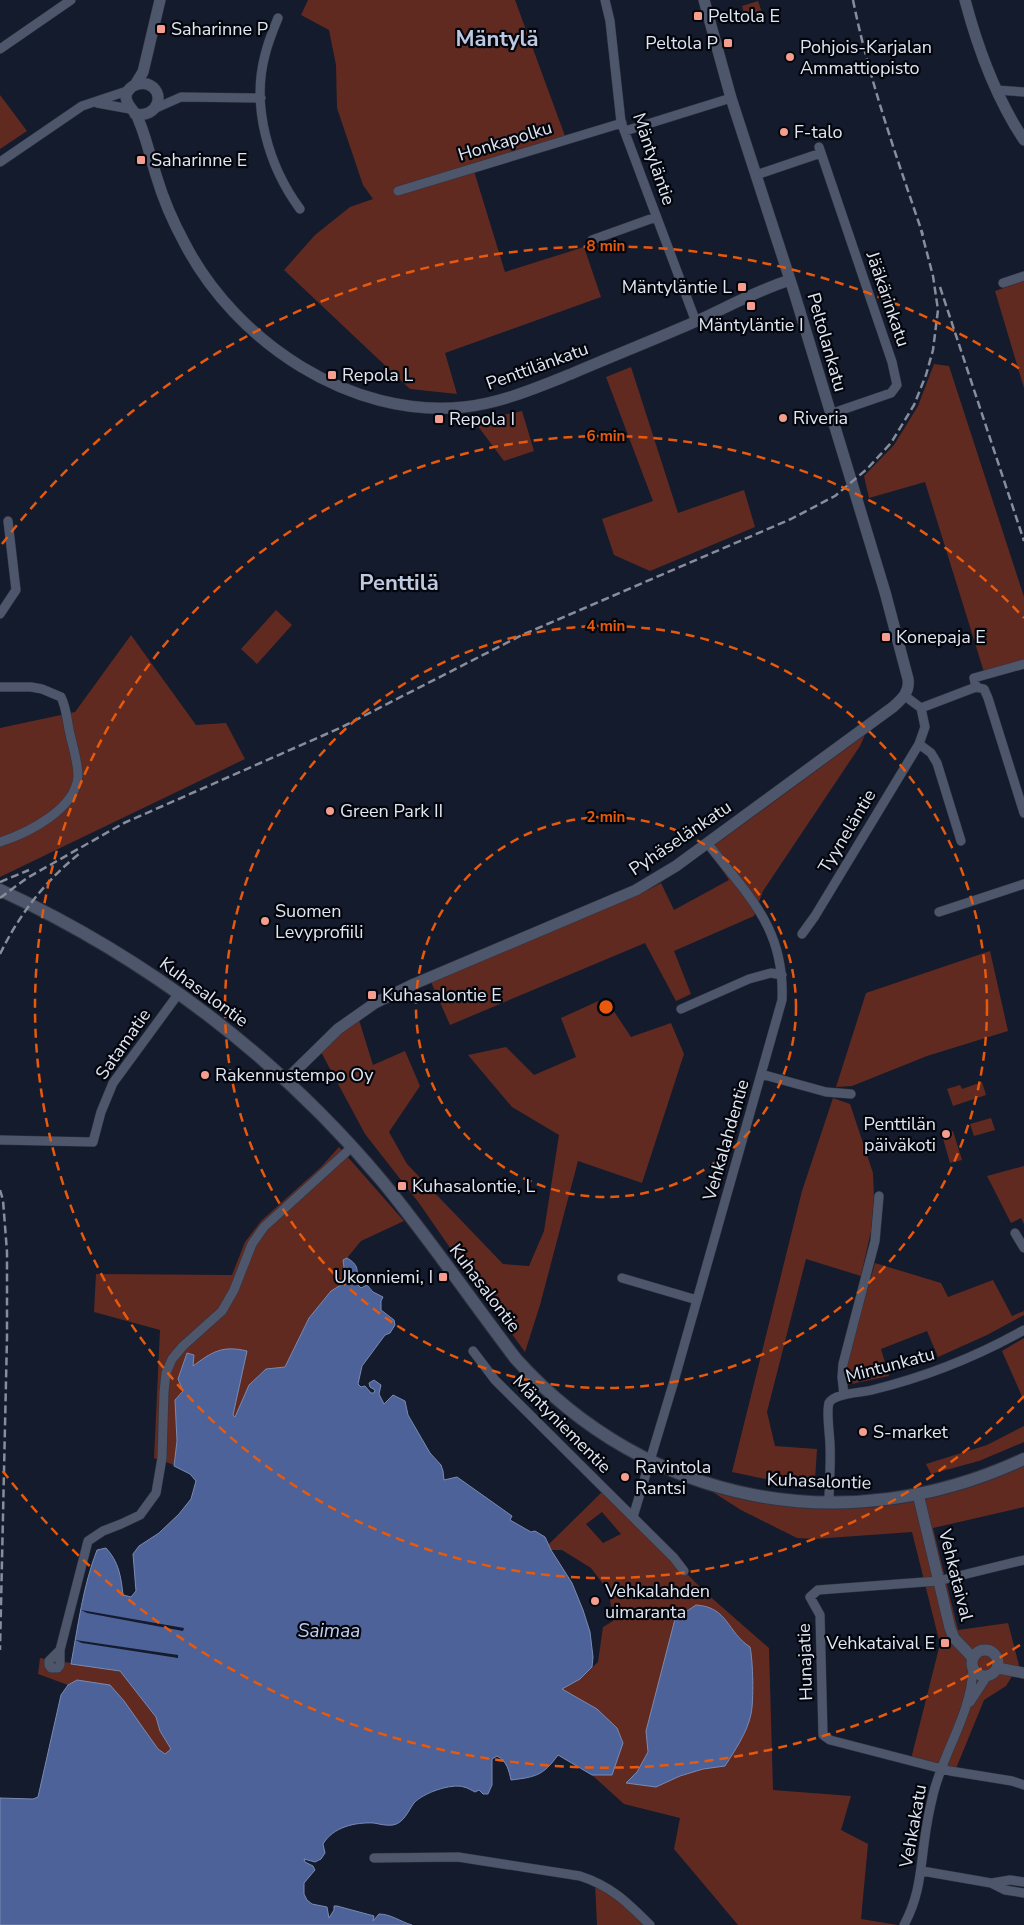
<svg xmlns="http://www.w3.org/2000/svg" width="1024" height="1925" font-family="'Nunito Sans',sans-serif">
<rect width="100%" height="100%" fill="#141b2c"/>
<path fill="#612a21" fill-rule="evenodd" d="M308 0H515L565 136 474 171 505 272 584 247 601 297 445 353 457 394 410 389 284 270 315 235 350 207 373 199 363 185 337 108 336 65 329 30 301 15Z
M758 1 764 18 747 23 742 6Z
M0 95 27 131 0 149Z
M1024 281V388L995 291Z
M934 364 949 366 1024 597V660L984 672 925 482 869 498 864 476 894 445 918 406Z
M631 367 678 513 744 490 755 527 650 571 614 555 602 519 653 501 606 377Z
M522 411 534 451 504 461 474 421Z
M276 610 292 625 257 664 241 649Z
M131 635 196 725 226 723 245 759 0 877V728L75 712Z
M865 735 860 746 763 891 754 916 674 951 691 994 676 1001 645 943 450 1025 431 982 638 895 661 883 674 910 729 880 708 850Z
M990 951 1008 1031 927 1056 852 1086 836 1087 866 993Z
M605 998 631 1037 671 1023 684 1054 642 1183 578 1161 540 1305 525 1352 473 1281 419 1203 365 1134 321 1052 340 1033 359 1020 373 1065 405 1051 420 1086 389 1132 407 1164 503 1264 529 1266 544 1231 559 1135 512 1107 468 1055 506 1047 534 1075 576 1057 561 1018Z
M982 1082 986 1095 953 1106 947 1089 960 1085 962 1089Z
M833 1098 850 1104 873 1173 874 1198 871 1231 861 1276 806 1259 767 1412 775 1446 817 1449 815 1480 812 1484 798 1486 732 1472 802 1191Z
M991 1118 995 1130 974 1136 970 1124Z
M953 1131 962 1160 950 1163 942 1135Z
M339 1147 404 1221 361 1241 347 1258 344 1260 346 1282 331 1291 309 1318 285 1367 266 1369 249 1385 235 1418 192 1366 187 1353 178 1379 183 1391 175 1400 177 1441 174 1465 154 1458 160 1330 94 1312 96 1274 232 1275 245 1242 261 1221 321 1167Z
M1024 1166V1224L1021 1218 1011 1223 987 1176Z
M875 1263 941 1283 948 1297 993 1280 1012 1316 1024 1311V1315L987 1335 938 1357 927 1331 881 1349 889 1376 847 1385 848 1357Z
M1024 1338V1401L1002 1351Z
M1024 1426V1442L979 1461 931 1474 926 1464 987 1445Z
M1024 1465V1507L933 1528 958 1630 1008 1623 1019 1665 1006 1686 984 1700 955 1771 911 1759 940 1644 912 1532 814 1539 797 1538 741 1510 711 1491 755 1501 808 1507 950 1492 992 1479Z
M604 1490 706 1593 769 1648 773 1790 851 1796 841 1830 868 1844 861 1919 898 1925H738L674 1849 680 1818 624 1804 592 1775H611L514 1688 580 1679 598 1662 603 1627 613 1621 609 1592 591 1568 562 1550H551L548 1545ZM602 1512 621 1534 603 1543 586 1524Z
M40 1658 120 1671 156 1717 160 1731 171 1749 165 1754 158 1749 141 1726 77 1680 68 1685 38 1674Z
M595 1883 647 1925H597Z"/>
<path fill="#4d6298" stroke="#798ab3" d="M347 1258C359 1265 358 1270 356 1283L361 1288 367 1285 373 1292 383 1297 381 1301V1310L394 1320 395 1325 390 1333 385 1335 362 1366 358 1384 361 1387 365 1386 371 1393H374L375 1390 370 1387 369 1383 374 1380 381 1385 379 1394 384 1404 393 1395 405 1401 408 1415 430 1453 441 1465 443 1471 444 1480 457 1477 512 1516 510 1520 531 1532 535 1531 545 1537 551 1550 572 1583 583 1610 590 1632 593 1657 592 1667 580 1679 562 1689 597 1709 617 1728 623 1743 612 1775H592L558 1755C543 1776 535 1777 511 1780 509 1771 507 1761 497 1756L492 1759V1785L488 1794H483L479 1790 475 1792C471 1790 468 1788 464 1787 451 1783 423 1793 414 1803 408 1811 404 1823 393 1825 387 1826 379 1824 374 1823 355 1822 333 1827 323 1844L325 1853 321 1859 315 1862 304 1859 305 1862 313 1866 315 1870 304 1883V1894L307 1900 312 1904 327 1907 329 1918 334 1910V1906H337L374 1916 373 1921 379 1914C391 1914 401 1922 412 1925H0V1798L33 1799 38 1797 61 1695 68 1685 77 1680 110 1685 124 1701 158 1749 165 1754 171 1749 160 1731 156 1717 120 1671 71 1664C78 1626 83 1586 97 1550L106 1548C119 1562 121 1577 123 1595L131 1597 136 1591 133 1554 139 1546 159 1533 179 1514 191 1499 196 1481 190 1474 174 1466 177 1441 175 1400 183 1391 178 1379 187 1353 194 1355 193 1366C212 1352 222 1345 247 1351L233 1415 235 1417 249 1385 266 1369 285 1367 309 1318 331 1291 346 1282 343 1260Z
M696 1605C728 1607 727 1632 750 1647 753 1660 754 1701 751 1714 747 1733 735 1750 725 1766L703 1769 680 1776 656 1787 626 1783 637 1772 648 1752 646 1731 675 1619Z"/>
<path fill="#141b2c" d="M81 1610 184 1628 183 1631 87 1613Z
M75 1640 178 1655V1658L82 1643Z"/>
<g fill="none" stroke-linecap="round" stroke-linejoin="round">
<defs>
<path id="minor" d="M605 0 610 21 621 122 696 322
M278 18C273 30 268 42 265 55 251 107 269 167 300 209
M0 49 71 0
M996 90 1024 92
M97 103 130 109
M154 109 181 97 261 98
M625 131 731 98
M819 147 892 362 897 385 891 393 830 414
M0 162 82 106 130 90
M756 175 821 153
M398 191 622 123
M592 240 656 217
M1003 283 1024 276
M0 614 16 590 8 521
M0 687H31L42 689 61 697C67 709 67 722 70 734 73 748 78 762 78 776 76 809 28 833 0 842
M976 687 984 689 988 698 1024 813
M976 687 974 678 1024 664
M905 696 921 708 976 687
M921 708 925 727 919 744 931 753 937 763 961 841
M939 912 1024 884
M802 934 815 916 919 744
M681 1009 749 979 771 973 782 975
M761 1074 826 1092 851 1094
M0 1140 93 1142 101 1112 113 1083 179 993
M1015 1233 1024 1248
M622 1278 697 1300
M473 1351 495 1380 674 1558 684 1571
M844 1395 842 1377 843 1364 875 1241 879 1196
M829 1503C829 1484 831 1464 830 1445 830 1436 826 1412 829 1403 834 1393 861 1393 872 1390 925 1377 976 1357 1024 1330
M633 1517 674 1381 782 1000C785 928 749 897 708 844
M1024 1560 938 1581 818 1590 810 1597 820 1615 823 1735 830 1740 950 1771 1012 1781 1024 1785
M60 1650V1665L58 1668H51L49 1665V1661L60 1650 88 1541 103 1531 121 1524 140 1515 156 1493 162 1458 164 1392 166 1373 172 1359 183 1346 222 1311 234 1290 252 1244 264 1227 352 1147
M970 1702 987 1676
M374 1858 458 1857 580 1876C611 1886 627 1902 650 1925
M922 1871 991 1883 1005 1890 1024 1893
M992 1883 1010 1880 1024 1882
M904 1925C919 1897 920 1875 924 1844 926 1828 929 1811 933 1795 943 1752 971 1715 973 1669"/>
<path id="tertiary" d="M965 0C978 49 996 98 1024 140
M135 85 143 72 160 0
M135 114C158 119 167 91 147 84 142 83 137 84 133 86 120 95 128 105 135 113 138 116 139 122 141 126 147 142 151 159 156 175 163 199 173 222 185 244 236 342 351 419 464 407 501 403 536 388 571 374 608 358 646 343 683 327 719 312 752 292 790 280
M286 1080 338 1029 375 1003 414 984 636 890 676 866 893 707C902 699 910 692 908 679L885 592 794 292 731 98 704 0
M918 1494 950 1628 954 1638 973 1658
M972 1663a13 13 0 1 1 26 0a13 13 0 1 1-26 0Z
M998 1668 1024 1673"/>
<path id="secondary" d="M0 890C147 958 278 1057 382 1181 429 1238 471 1300 516 1359 648 1505 846 1542 1024 1459"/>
</defs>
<use href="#minor" stroke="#2f3340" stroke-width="10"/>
<use href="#tertiary" stroke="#2f3340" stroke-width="12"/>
<use href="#secondary" stroke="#2f3340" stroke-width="14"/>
<use href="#minor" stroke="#4e566b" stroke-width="9"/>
<use href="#tertiary" stroke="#4e566b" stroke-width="11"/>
<use href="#secondary" stroke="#4e566b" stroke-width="12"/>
<path stroke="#878d9b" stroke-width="2.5" stroke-dasharray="8 4" stroke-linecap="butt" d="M853 0C869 80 897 158 923 235
M940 287 1024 541
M0 882 29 870
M0 898 27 878 124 823 340 728 522 635 791 519 835 496 867 469 891 443 914 405 926 375 933 350 938 310 933 276 921 230
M0 954C19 915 45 881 79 854
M0 1190 3 1200 7 1252V1337L0 1650"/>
</g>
<g fill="none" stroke="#e8590c" stroke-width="2.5" stroke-dasharray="9 6">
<circle cx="606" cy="1007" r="190"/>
<circle cx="606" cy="1007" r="381"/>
<path d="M1024 1396A571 571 0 1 1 1024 618"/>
<path d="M1020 1645A761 761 0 0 1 2 1470M2 544A761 761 0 0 1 1020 369"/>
</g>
<g fill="#f59d8e" stroke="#04060d" stroke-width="2">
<rect x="693" y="11" width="10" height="10" rx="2.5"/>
<rect x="156" y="24" width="10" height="10" rx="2.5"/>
<rect x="723" y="38" width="10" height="10" rx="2.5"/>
<circle cx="790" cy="57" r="5"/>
<circle cx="784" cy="132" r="5"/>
<rect x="136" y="155" width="10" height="10" rx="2.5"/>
<rect x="737" y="282" width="10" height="10" rx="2.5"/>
<rect x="746" y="301" width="10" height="10" rx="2.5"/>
<rect x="327" y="370" width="10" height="10" rx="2.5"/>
<circle cx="783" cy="418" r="5"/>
<rect x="434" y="414" width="10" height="10" rx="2.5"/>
<rect x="881" y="632" width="10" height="10" rx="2.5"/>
<circle cx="330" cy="811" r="5"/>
<circle cx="265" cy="921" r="5"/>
<rect x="367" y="990" width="10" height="10" rx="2.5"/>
<circle cx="205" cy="1075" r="5"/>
<circle cx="946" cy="1134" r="5"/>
<rect x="397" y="1181" width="10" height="10" rx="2.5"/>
<rect x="438" y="1272" width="10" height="10" rx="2.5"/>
<circle cx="863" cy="1432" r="5"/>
<circle cx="625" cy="1477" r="5"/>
<circle cx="595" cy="1601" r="5"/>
<rect x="940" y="1638" width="10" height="10" rx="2.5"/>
</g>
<g text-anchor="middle" stroke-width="4.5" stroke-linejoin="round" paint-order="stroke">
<g font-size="18" fill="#e0e6f2" stroke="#04060d" text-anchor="start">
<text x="708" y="22">Peltola E</text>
<text x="171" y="35">Saharinne P</text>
<text x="718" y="49" text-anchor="end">Peltola P</text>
<text x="800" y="53">Pohjois-Karjalan<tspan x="800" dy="21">Ammattiopisto</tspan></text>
<text x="794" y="138">F-talo</text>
<text x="151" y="166">Saharinne E</text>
<text x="732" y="293" text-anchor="end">Mäntyläntie L</text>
<text x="751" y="331" text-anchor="middle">Mäntyläntie I</text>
<text x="342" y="381">Repola L</text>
<text x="793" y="424">Riveria</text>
<text x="449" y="425">Repola I</text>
<text x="896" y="643">Konepaja E</text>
<text x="340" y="817">Green Park II</text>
<text x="275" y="917">Suomen<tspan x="275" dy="21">Levyprofiili</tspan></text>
<text x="382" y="1001">Kuhasalontie E</text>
<text x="215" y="1081">Rakennustempo Oy</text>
<text x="936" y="1130" text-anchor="end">Penttilän<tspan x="936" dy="21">päiväkoti</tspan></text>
<text x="412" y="1192">Kuhasalontie, L</text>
<text x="433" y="1283" text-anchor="end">Ukonniemi, I</text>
<text x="873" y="1438">S-market</text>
<text x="635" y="1473">Ravintola<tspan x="635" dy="21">Rantsi</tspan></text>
<text x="605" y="1597">Vehkalahden<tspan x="605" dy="21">uimaranta</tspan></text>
<text x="935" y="1649" text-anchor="end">Vehkataival E</text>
</g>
<g font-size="18" fill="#e0e6f2" stroke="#04060d">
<text transform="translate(505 141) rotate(-17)" y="6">Honkapolku</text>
<text transform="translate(654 159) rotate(71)" y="6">Mäntyläntie</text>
<text transform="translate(888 299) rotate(71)" y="6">Jääkärinkatu</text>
<text transform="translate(827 342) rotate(74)" y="6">Peltolankatu</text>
<text transform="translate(537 366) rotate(-20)" y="6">Penttilänkatu</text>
<text transform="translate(847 831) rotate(-59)" y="6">Tyyneläntie</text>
<text transform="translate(680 838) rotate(-34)" y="6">Pyhäselänkatu</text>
<text transform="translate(204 992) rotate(36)" y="6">Kuhasalontie</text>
<text transform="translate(123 1044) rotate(-55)" y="6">Satamatie</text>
<text transform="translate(726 1140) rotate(-74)" y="6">Vehkalahdentie</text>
<text transform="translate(485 1288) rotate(53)" y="6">Kuhasalontie</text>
<text transform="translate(890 1365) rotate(-15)" y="6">Mintunkatu</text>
<text transform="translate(562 1424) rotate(45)" y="6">Mäntyniementie</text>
<text transform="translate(819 1481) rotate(2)" y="6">Kuhasalontie</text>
<text transform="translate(956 1575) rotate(76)" y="6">Vehkataival</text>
<text transform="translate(805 1662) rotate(-92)" y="6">Hunajatie</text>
<text transform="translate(913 1826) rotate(-80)" y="6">Vehkakatu</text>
</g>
<g font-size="19" font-style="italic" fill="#c1cff0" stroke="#04060d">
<text x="329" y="1637">Saimaa</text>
</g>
<g font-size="22" font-weight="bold" fill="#bec9e1" stroke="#04060d">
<text x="497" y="46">Mäntylä</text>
<text x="399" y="590">Penttilä</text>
</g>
</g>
<circle cx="606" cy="1007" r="8" fill="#e8590c" stroke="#04060d" stroke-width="2.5"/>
<g font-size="15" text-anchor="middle" font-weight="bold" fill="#e8590c" stroke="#04060d" stroke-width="4.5" stroke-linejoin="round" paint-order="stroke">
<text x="606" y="251">8 min</text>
<text x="606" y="441">6 min</text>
<text x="606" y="631">4 min</text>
<text x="606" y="822">2 min</text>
</g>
</svg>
